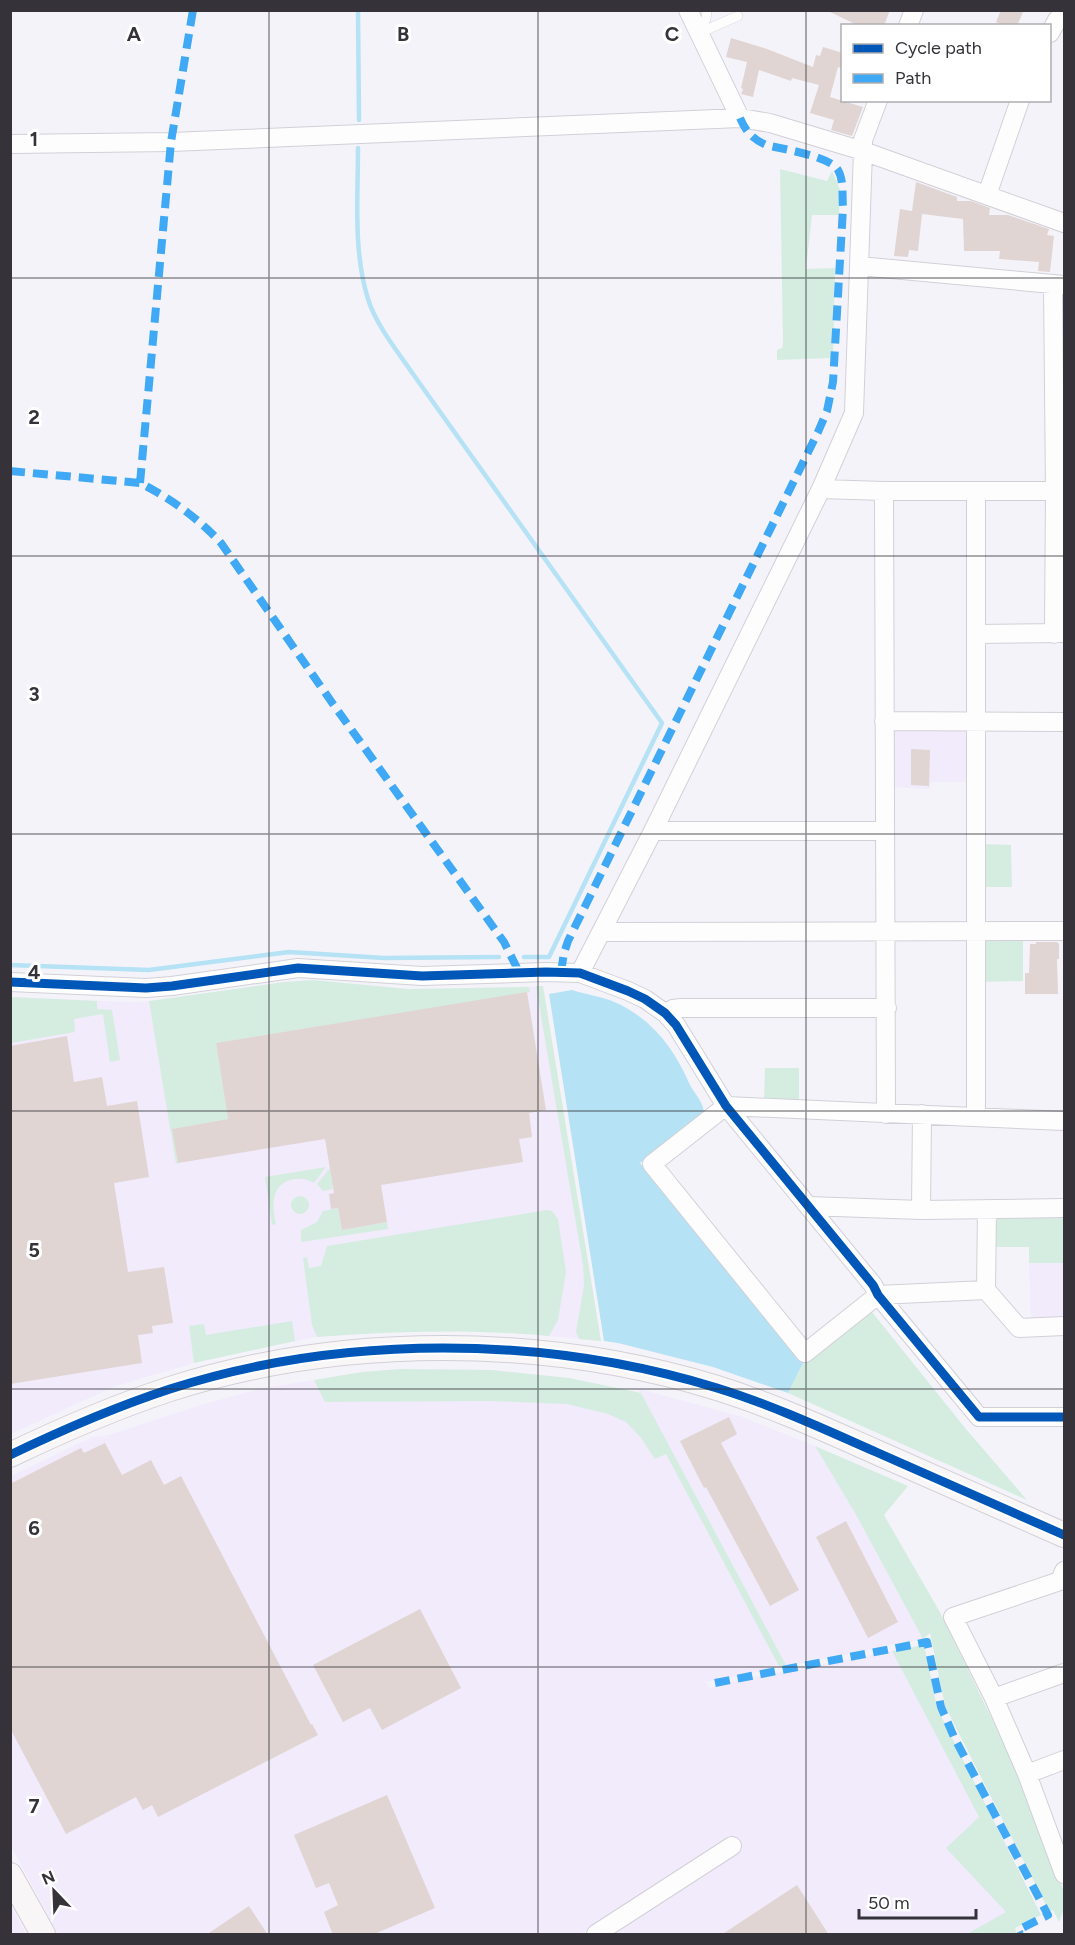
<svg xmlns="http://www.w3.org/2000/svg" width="1075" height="1945" font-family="Figtree,sans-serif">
<rect width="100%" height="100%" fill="#f5f3fa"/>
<path fill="#f1ebfc" d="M897 729H965L971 735 972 782H931L930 789 890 787V736Z
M313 980 408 989 438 990 543 986 601 1341 496 1331H467L388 1332 316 1337 213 1358 142 1378 111 1388 11 1434V997L129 1002 163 1001 284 982Z
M1029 1263H1064V1313L1057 1320H1031Z
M401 1369 491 1370 569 1378 640 1393 639 1389 740 1416 815 1446 855 1513 923 1639 706 1682 710 1688 722 1683 924 1645 937 1708 1041 1915 1015 1928 1017 1934H615L740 1852 725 1841 580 1934H58L11 1846V1476L92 1437 109 1435 194 1407 259 1389 362 1372Z
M10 1906H11L26 1934H11Z"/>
<path fill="#d5ede1" d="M780 169 827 181 832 171 840 190 839 215H812L806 269 835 268 833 358 777 360V350L782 348 783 344Z
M982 844 1011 845 1012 887H983Z
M988 938H1023V981L982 982V944Z
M313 980 408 989 529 987 530 992 216 1043 228 1119 173 1129 178 1163 176 1164 149 1001 284 982Z
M536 986H543L601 1341 579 1339 576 1332 584 1285 583 1265Z
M11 997 97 1001V1009L112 1010 120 1060 110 1062 103 1014 74 1019 75 1032 11 1043Z
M765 1068H799V1103L764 1101Z
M326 1167 314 1183C301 1175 280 1178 275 1195 272 1204 274 1214 276 1224L272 1225 265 1177Z
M330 1168 333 1189 323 1191 317 1184Z
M291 1205a9 9 0 1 1 18 0a9 9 0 1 1-18 0Z
M338 1208 342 1230 387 1222 388 1229 301 1242V1230L317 1222 323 1211Z
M547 1210 552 1211 558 1219 566 1272 558 1320 549 1336C471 1329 394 1331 317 1337L312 1325 303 1258 307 1257 309 1268 321 1266 327 1246Z
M1059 1213 1064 1220V1263H1029V1247H992V1218Z
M866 1312H872L966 1429 1027 1500 788 1393 803 1363Z
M292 1321 295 1341 194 1363 189 1326 204 1324 206 1335Z
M401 1369 491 1370 569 1378 641 1393 787 1667 780 1668 666 1454 655 1459 641 1438 626 1422 608 1414 567 1404 487 1401 325 1402 314 1380 362 1372Z
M815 1446 908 1486 884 1515 941 1614 1021 1779 1064 1892V1909L1059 1922 1053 1910 1049 1911 945 1706 930 1633 923 1639 855 1513Z
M924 1645 937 1708 1041 1915 1015 1928 1017 1934H967L1006 1912 946 1848 979 1817 892 1651Z"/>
<path fill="#b5e2f4" d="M572 990C585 994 599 996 612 1001 651 1017 674 1048 690 1085 695 1094 704 1103 704 1114L640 1163 803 1363 788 1393 713 1367 618 1343 604 1341 549 994Z"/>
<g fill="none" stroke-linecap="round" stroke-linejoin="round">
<path stroke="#b5e2f4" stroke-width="4.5" d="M358 10 359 120
M358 148C358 198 353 251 368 299 376 325 398 352 413 374L662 723 549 957H524
M10 965 149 970 289 952 384 958 499 957"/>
</g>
<path fill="#e0d5d2" d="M826 10H890L884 26H859Z
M1001 10H1024L1017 26H1005L996 22Z
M731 38 767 49 813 67 816 55 820 56 823 47 843 53V69L838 67 830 97 863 107 852 136 831 130 834 120 810 113 819 85 792 78 791 81 759 70 753 97 741 94 743 89 741 88 747 62 726 57Z
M916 182 957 197V201H971L990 208 989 215H1008L1049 229 1047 235 1054 236 1050 272 1038 271 1039 262 999 259 1000 251H964L963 219 922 214 918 251 909 250 908 257 894 256 900 209 912 211Z
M911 749 930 750 929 786 911 785Z
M1036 942H1057L1059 944V959H1057L1058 994H1025V973H1029L1030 944H1036Z
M527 992 546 1110 529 1113 532 1137 519 1139 523 1162 381 1185 387 1222 342 1230 338 1208 331 1209 329 1194 334 1193 325 1139 178 1163 172 1129 228 1119 216 1043Z
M67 1036 74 1082 102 1077 107 1106 137 1101 149 1177 114 1183 128 1272 164 1267 173 1323 152 1326 153 1333 138 1335 142 1363 10 1384V1046Z
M729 1417 737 1434 721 1443 799 1590 770 1606 706 1487 704 1488 680 1441Z
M105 1443 122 1475 151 1460 164 1485 181 1476 311 1725 312 1724 318 1735 158 1817 152 1805 143 1810 136 1797 66 1834 10 1728V1484L81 1448 84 1453Z
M846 1521 898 1622 868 1638 816 1537Z
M420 1609 461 1688 382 1730 370 1708 343 1722 313 1665Z
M387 1795 435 1908 372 1935H333L324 1912 338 1905 329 1883 316 1888 294 1835Z
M797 1885 829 1935H721Z
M249 1906 268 1935H206Z"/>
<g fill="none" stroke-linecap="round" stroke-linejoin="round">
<defs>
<path id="lane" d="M699 33 738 16
M699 33 706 19 707 10"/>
<path id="street" d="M688 10 740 118
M908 26 914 10
M1050 33 1057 20 1064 13
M10 144 171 142 740 118 770 123 863 151V140L878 100
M987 195 1020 100
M859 266 1063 285
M1053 285 1055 491 1054 634
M821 489 884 491H1064
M884 491C884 699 887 907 886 1114
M976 491V634
M884 721 1064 722
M653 831H885
M602 932 1064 931
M580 973 653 831 821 489 854 413 863 151 1064 223
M10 982 146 988 172 986 298 968 422 976 546 972 580 973 628 991 645 999 665 1013 676 1025 726 1106 873 1285 878 1295 979 1417H1064
M665 1013 673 1009 681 1008H887
M976 1116V634L1064 633
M1064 1121 726 1106 652 1164 805 1353 878 1295 986 1290 1019 1328 1064 1326
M808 1206 921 1210 1064 1208
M921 1210 922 1114
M986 1290 987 1209
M1064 1571 1060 1581 953 1617 994 1698 1027 1774 1064 1874
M994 1698 1064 1673
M1027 1774 1064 1760
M596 1934 732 1846"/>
<path id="secondary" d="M10 1455C62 1430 115 1407 170 1389 342 1334 544 1335 717 1388 772 1405 824 1429 876 1452 939 1480 1002 1507 1064 1535
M10 1875 43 1934"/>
</defs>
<use href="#lane" stroke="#d2d0d7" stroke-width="10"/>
<use href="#street" stroke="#d2d0d7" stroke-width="20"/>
<use href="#secondary" stroke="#d2d0d7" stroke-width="26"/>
<use href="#lane" stroke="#fefdfe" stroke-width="9"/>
<use href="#street" stroke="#fefdfe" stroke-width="18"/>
<use href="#secondary" stroke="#f9f6f7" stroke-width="24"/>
<path stroke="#3fa9f5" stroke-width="8" stroke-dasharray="15 8" stroke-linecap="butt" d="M10 471 140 483C170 498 199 519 221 543L333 704 504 942 520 974
M140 483 171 142 193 10
M561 972 564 953 568 941 818 432 827 411 833 382 843 208C842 196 844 180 838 170 830 156 782 149 766 145 753 139 746 132 740 118
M715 1683 927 1642 941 1707 954 1737 1048 1915 1018 1930 1020 1934"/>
<defs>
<path id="cycleway" d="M10 982 146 988 172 986 298 968 422 976 546 972 580 973 628 991 645 999 665 1013 676 1025 726 1106 873 1285 878 1295 979 1417H1064
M10 1455C62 1430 115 1407 170 1389 342 1334 544 1335 717 1388 772 1405 824 1429 876 1452 939 1480 1002 1507 1064 1535"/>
</defs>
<use href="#cycleway" stroke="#fff" stroke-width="13"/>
<use href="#cycleway" stroke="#0057b8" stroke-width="9"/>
</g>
<path fill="none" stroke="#353339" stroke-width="1.5" stroke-opacity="0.55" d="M269 10V1934M538 10V1934M806 10V1934M10 278H1064M10 556H1064M10 834H1064M10 1111H1064M10 1389H1064M10 1667H1064"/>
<g font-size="20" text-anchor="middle" font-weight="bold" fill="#353339" stroke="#fff" stroke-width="6" stroke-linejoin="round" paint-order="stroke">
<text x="134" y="41">A</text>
<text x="403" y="41">B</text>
<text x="672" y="41">C</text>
<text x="34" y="146">1</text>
<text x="34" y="424">2</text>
<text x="34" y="701">3</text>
<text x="34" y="979">4</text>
<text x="34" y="1257">5</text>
<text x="34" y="1535">6</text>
<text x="34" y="1813">7</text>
</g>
<rect width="1075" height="1945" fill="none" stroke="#353339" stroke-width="24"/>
<rect x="841" y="24" width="210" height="78" fill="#ffffff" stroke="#aeadb0" stroke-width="1.5"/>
<rect x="853" y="44" width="30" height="9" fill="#0057b8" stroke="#aeadb0" stroke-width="1.5"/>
<text x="895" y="54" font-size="18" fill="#353339">Cycle path</text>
<rect x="853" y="74" width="30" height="9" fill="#3fa9f5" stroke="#aeadb0" stroke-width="1.5"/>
<text x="895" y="84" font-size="18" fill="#353339">Path</text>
<g transform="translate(54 1891) rotate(337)" stroke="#ffffff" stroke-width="4.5" paint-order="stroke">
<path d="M0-4.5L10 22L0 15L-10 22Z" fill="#353339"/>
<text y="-9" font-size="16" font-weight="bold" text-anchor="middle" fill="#353339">N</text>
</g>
<path d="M859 1909v9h117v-9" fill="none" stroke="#353339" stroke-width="3"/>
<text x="868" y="1909" font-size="18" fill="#353339" stroke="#ffffff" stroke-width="4.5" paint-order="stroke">50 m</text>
</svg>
